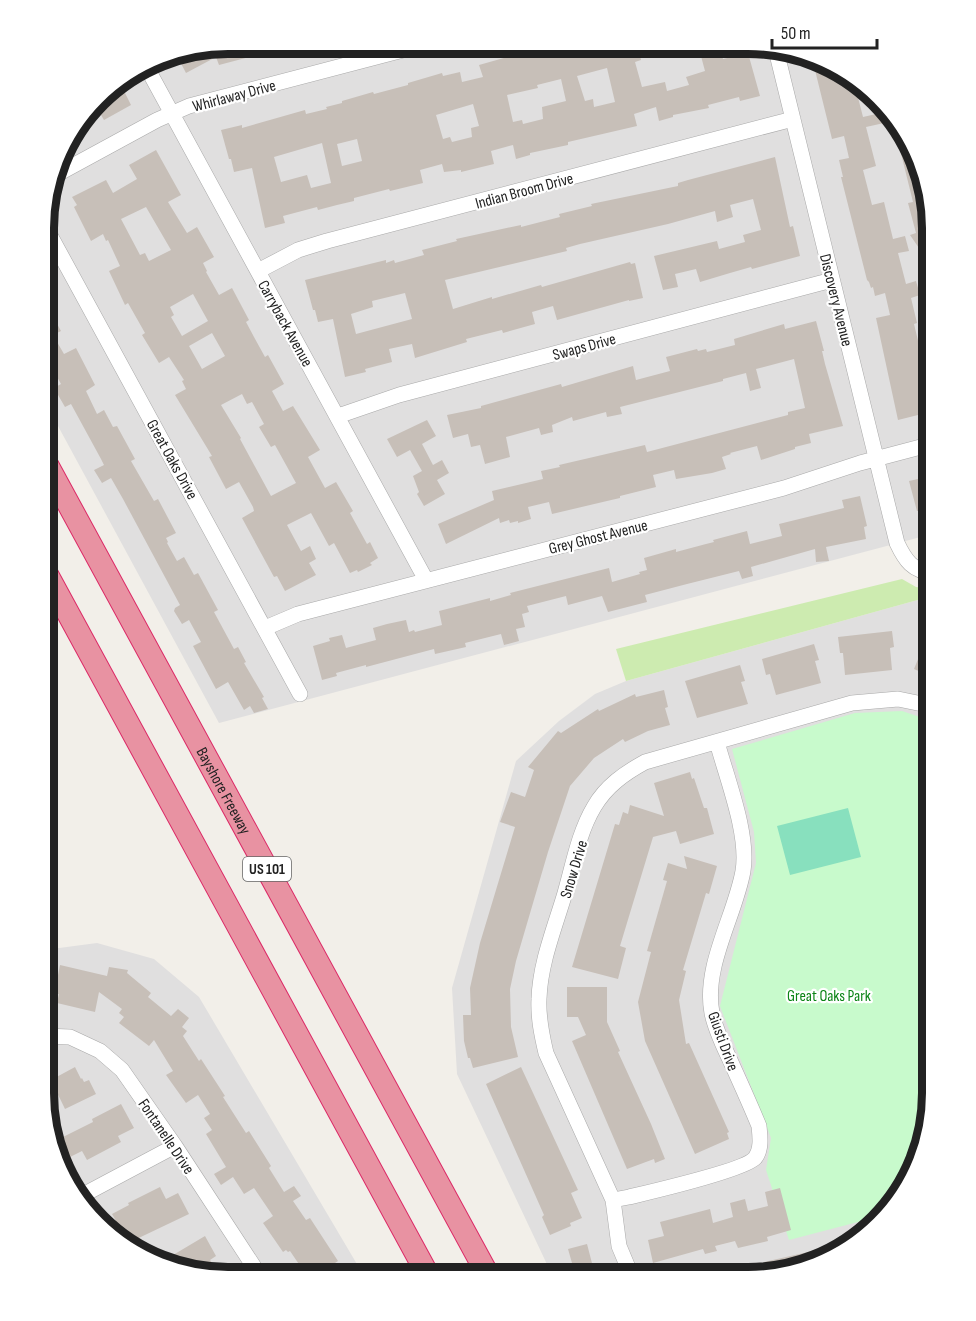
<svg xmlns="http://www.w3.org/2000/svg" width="976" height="1321" font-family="'Sofia Sans Condensed',sans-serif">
<rect width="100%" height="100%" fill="#f2efe9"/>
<path fill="#e0dfdf" d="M228 44 773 45 860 81 913 146 932 227V534L219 723 45 402V203L68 136 106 89 168 53Z
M932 596V1106L902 1195 830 1258 749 1277H553L457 1074 452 988 516 761 559 721 595 694 626 681Z
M97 943 154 959 199 997 364 1276H204L125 1246 63 1175 44 1094V950Z"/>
<path fill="#cdebb0" d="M902 579 916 587 932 589V596L626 681 616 649Z"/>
<path fill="#c8facc" d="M902 711 932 721V1106L902 1195 877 1217 789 1240 766 1170 771 1138 720 1006 756 863 754 832 732 749 855 713Z"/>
<path fill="#88e0be" d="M932 777V815L923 779Z
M848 808 861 857 790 875 777 826Z"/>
<path fill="#c7bfb8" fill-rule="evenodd" d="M228 44H287V47L219 65 216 57 186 73 175 52Z
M554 44 637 45 641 60 635 62 642 87 665 82 667 91 689 85 686 77 705 71 698 45H720L723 59 748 53 760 96 740 101 739 97 708 105 709 108 673 115V117L659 121 656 107 634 114 637 126 568 142V145L530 153V155L516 159 513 145 491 151 494 164 461 172V170L444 172 442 164 420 170 423 183 390 191 389 189 354 198V201L337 205 318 210 317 207 283 216 285 223 265 228 252 168 234 172 231 159H229L221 130 242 125V128L305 110 306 114 327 109 326 107 342 103V101L373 92 374 94 408 85V83L442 73 443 76 460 72 462 82 483 77 479 65 511 56 512 58 533 53ZM607 68 615 102 594 107 593 99 585 101 577 76ZM561 79 566 101 542 107 543 119 523 124 522 120 513 122 507 95 538 88 537 85ZM473 104 479 126 471 128 472 137 452 142 450 137 443 139 436 115ZM357 139 362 161 342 166 337 144ZM322 143 331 183 311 188 307 175 281 182 274 157Z
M813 62 853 78 863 117 885 112 893 121 866 127 876 166 863 170 872 205 884 202 893 239 905 236 909 251 898 253 906 284 916 281 920 295 911 298 917 323 914 324 926 374 932 373V410L918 415 898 420 876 318 890 315 885 293 875 296 873 287 871 288 869 282 867 280 841 177H843L839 160 849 158 844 136 832 139Z
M123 89 131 105 104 120 95 105Z
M893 121 913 146 932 227V267L910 235 916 233 908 203 913 202Z
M156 150 181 195 168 202 187 233 197 227 214 257 203 263 207 271 206 272 219 295 232 288 249 320 246 322 254 337 265 357 268 355 284 384 272 391 283 411 293 406 301 419 320 450 308 457 325 488 336 482 353 511 350 513 367 544 370 542 378 558 370 563 372 565 358 572 357 570 350 573 334 543 329 546 311 513 287 525 301 551 310 546 316 559 309 563 316 575 285 591 277 576 274 577 242 518 254 511 253 507 239 482 226 489 209 457 212 456 175 395 186 389 182 381 184 380 169 357 159 363 142 335 145 333 128 303 125 305 109 271 120 266 108 240 106 241 103 234 91 241 74 207 77 205 72 197 106 180 113 193 137 179 129 165ZM146 207 171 250 149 261 145 253 140 255 121 219ZM193 294 208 321 182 336 171 317 174 315 170 307ZM212 333 225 356 202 369 189 346ZM242 394 247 404 252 402 264 424 259 427 271 447 275 445 296 483 271 496 240 439 241 438 221 405Z
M775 157 790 227 793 226 800 256 752 269 751 267 730 273 700 282 696 269 675 274 678 287 663 290 654 256 717 241 719 249 745 242 743 235 761 230 753 199 730 205 733 217 717 222 715 211 668 224 580 244 566 248 567 251 445 280 453 309 492 297V299L541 285 542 287 630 262 631 264 635 263 643 298 629 301V300L557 320 553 306 532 312 535 324 503 333 502 330 466 339 467 342 415 358 412 344 389 349 392 362 365 369 366 372 345 377 333 319 318 322 315 310H313L305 280 386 260V263L394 260 395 263 424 255 422 250 457 241 456 239 521 225V227L560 217 559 214 592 206 591 204 678 186V183L688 180ZM405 293 412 319 356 334 351 314 373 307 372 301Z
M45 302 61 331 53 335 64 354 76 348 95 385 86 391 97 414 104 410 113 427 117 426 135 459 131 461 154 501 158 499 176 533 166 538 168 542 167 543 177 561 184 557 194 575 198 573 218 610 214 612 234 649 238 647 246 662 244 663 264 697 262 698 268 709 254 713 250 706 244 710 228 682 216 689 193 646 201 642 189 620 182 624 174 611 175 608 180 605 123 499 111 478 102 483 94 470 104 465 101 459 71 404 65 407 54 388 61 384 45 355Z
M816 321 824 351H822L825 364 843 426 809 434 811 443 795 447V449L761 460 757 446 730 453 731 454 722 457 726 469 712 473 676 479 674 470 653 475 656 487 620 496V498L607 501 552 514 549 502 528 507 531 519 518 523V521L510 523 509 520 500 523 499 518 446 544 438 524 494 500 492 491 543 479 541 471 560 467 559 465 645 445 647 452 788 415V412L805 408 794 359 756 369 761 388 750 391 746 373 723 379V381L620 407 622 414 607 417 606 412 573 421 572 417 552 425 553 432 541 435 539 428 506 437 510 457 485 464 480 445 471 447 468 434 453 438 447 415 481 408V406L561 384 562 387 633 366 636 380 670 371 666 357 697 349 698 351 706 349 707 352 735 345 734 339 784 324 785 329Z
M427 420 436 436 422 444 433 465 442 460 449 473 437 480 445 494 424 506 417 494 419 492 413 476 422 471 410 450 397 457 387 439Z
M927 477 932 501V517L922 520 920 511H917L909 481Z
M860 496 867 526 864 527 866 539 826 547 829 561 816 562 815 549 751 567 753 576 742 579 739 571 687 584 645 595 647 602 608 612 602 596 568 605 566 596 527 606 529 612 522 614 525 627 516 629 519 641 504 645 501 634 465 643 466 647 435 654 434 649 366 667V665L336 673 337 676 322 680 313 646 330 641 329 638 342 635 346 648 376 640 373 628 387 624 406 620 409 632 414 630 415 632 442 625 439 611 490 598V601L511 595 510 593 609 568 612 582 640 574 639 572 647 570 644 558 676 549V552L706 544 714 542 713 540 747 531 750 544 782 536 779 524 844 508 842 500Z
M932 625V677L914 669Z
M892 631 894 647 890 648 892 670 845 675 843 653H840L838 637Z
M814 644 819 660 815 661 821 683 776 695 770 674 766 675 762 659Z
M740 665 745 681 741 682 748 704 697 718 685 681Z
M664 690 668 707 665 708 670 725 648 731 625 742 623 739 594 758 570 786 548 852 516 961 510 989 511 1027 518 1057 473 1068 470 1058H468L464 1041 463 1015H471L470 988 480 943 515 827 500 822 511 792 525 797 534 770 528 767 558 731 561 733 598 709 599 711 635 694 636 697Z
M690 772 692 779 694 778 704 808H707L714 834 680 844 676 831 653 837 620 946 626 948 618 979 572 967 615 824 619 825 623 812 628 814 630 805 664 816 654 783Z
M684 856 717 866 709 894 706 893 683 970 686 971 679 1000 686 1044 689 1043 729 1132 727 1133 729 1139 695 1154 645 1041 638 1002 651 952 647 951 667 881 663 880 668 863 687 869Z
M60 965 107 976 109 967 128 970 127 973 151 993 148 997 171 1016 178 1009 189 1018 182 1027 187 1031 183 1036 199 1061 201 1059 225 1096 223 1097 246 1133 249 1131 271 1166 269 1168 284 1192 294 1186 301 1196 293 1201 306 1220 310 1218 338 1261 332 1265 338 1276H307L290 1251 288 1252 286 1250 283 1252 263 1223 273 1216 254 1188 244 1194 233 1177 221 1185 214 1174 226 1167 206 1134 212 1130 204 1118 210 1114 198 1095 186 1103 166 1075 173 1071 154 1040 149 1046 119 1023 124 1017 119 1013 122 1009 99 992 95 1012 57 1003 59 994 54 995Z
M567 987H607V1022L620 1051 618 1052 651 1124 665 1159 655 1163 654 1159 627 1169 572 1041 586 1035 578 1017H567Z
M75 1067 81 1079 82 1078 84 1082 89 1080 96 1094 65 1109 51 1080Z
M521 1067 578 1190 571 1193 582 1218 570 1223 571 1226 550 1235 542 1217 544 1215 486 1084Z
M121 1104 134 1128 118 1136 121 1142 87 1160 82 1151 60 1162 55 1141 93 1122 92 1119Z
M160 1187 166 1199 178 1193 189 1214 124 1245 107 1226 116 1221 112 1214 129 1205 128 1203Z
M780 1188 791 1230 767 1237 768 1241 738 1248 735 1241 715 1246 717 1251 705 1254 703 1249 653 1263 648 1240 664 1236 660 1222 710 1209 713 1223 733 1217 730 1203 745 1199 748 1211 768 1206 765 1192Z
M205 1236 216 1256 210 1260 212 1263 206 1266 211 1276H204L163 1261Z
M848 1243 830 1258 767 1273 764 1262Z
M587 1244 593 1267H591L593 1277H576L568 1249Z"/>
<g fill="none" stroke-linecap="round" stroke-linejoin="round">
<defs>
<path id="minor" d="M775 46 897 543C905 560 913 572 932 572
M146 66 426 580
M54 176 157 120 189 106 426 44
M45 226 300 694
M258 271 298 250 327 241 793 119
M338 416 399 395 832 280
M265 628 298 614 784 488 860 463 932 444
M44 1036 70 1037 100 1051 122 1070 175 1146 260 1276
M81 1196 175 1146
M613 1200 629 1197C650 1192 745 1170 755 1158 762 1149 760 1136 759 1126 750 1104 740 1082 730 1060 723 1045 715 1029 712 1013 703 966 735 916 743 871 749 834 727 779 717 742
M632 1277 619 1246 613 1200 546 1053C542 1036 538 1018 539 999 540 963 555 927 565 893 573 865 579 832 594 807 606 786 625 773 645 762L852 703 898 699 932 706"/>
<g id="highway">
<path id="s1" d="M45 461 489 1277"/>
<path d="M44 569 429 1277"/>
</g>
</defs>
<use href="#minor" stroke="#a9a9a9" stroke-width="16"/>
<use href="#highway" stroke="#dc2a67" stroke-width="24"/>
<use href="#minor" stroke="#fff" stroke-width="15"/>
<use href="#highway" stroke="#e892a2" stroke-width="22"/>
</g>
<g text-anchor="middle" stroke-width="4.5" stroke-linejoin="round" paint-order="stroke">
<rect fill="#fff" stroke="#646464" stroke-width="1.5" x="243" y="857" width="48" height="24" rx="4.5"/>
<g font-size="15" font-weight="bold" fill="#222">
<text x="267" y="874">US 101</text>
</g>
<g font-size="16" fill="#222" stroke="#fff">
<text transform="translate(234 95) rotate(-15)" y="6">Whirlaway Drive</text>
<text transform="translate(524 190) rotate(-15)" y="6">Indian Broom Drive</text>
<text transform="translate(837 300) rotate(76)" y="6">Discovery Avenue</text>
<text transform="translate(286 323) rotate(61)" y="6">Carryback Avenue</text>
<text transform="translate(584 346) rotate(-15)" y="6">Swaps Drive</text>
<text transform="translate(173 459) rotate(61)" y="6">Great Oaks Drive</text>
<text transform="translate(598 536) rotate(-14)" y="6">Grey Ghost Avenue</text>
<text dy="6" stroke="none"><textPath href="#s1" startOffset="375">Bayshore Freeway</textPath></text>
<text transform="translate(573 869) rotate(-73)" y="6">Snow Drive</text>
<text transform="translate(724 1041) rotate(70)" y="6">Giusti Drive</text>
<text transform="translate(167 1136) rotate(56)" y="6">Fontanelle Drive</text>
</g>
<g font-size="16" fill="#0c8416" stroke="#fff">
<text x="829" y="1001">Great Oaks Park</text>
</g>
</g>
<path d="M0 0H976V1321H0ZM228 54H748A174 174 0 0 1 922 228V1093A174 174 0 0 1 748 1267H228A174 174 0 0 1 54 1093V228A174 174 0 0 1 228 54Z" fill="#fff" fill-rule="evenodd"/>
<path fill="none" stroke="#222" stroke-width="8" d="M228 54H748A174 174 0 0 1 922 228V1093A174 174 0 0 1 748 1267H228A174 174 0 0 1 54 1093V228A174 174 0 0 1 228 54Z"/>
<path d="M772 39v9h105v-9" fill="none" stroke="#222222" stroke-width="3"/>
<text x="781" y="39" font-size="18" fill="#222222" stroke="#ffffff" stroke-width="4.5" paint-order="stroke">50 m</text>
</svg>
